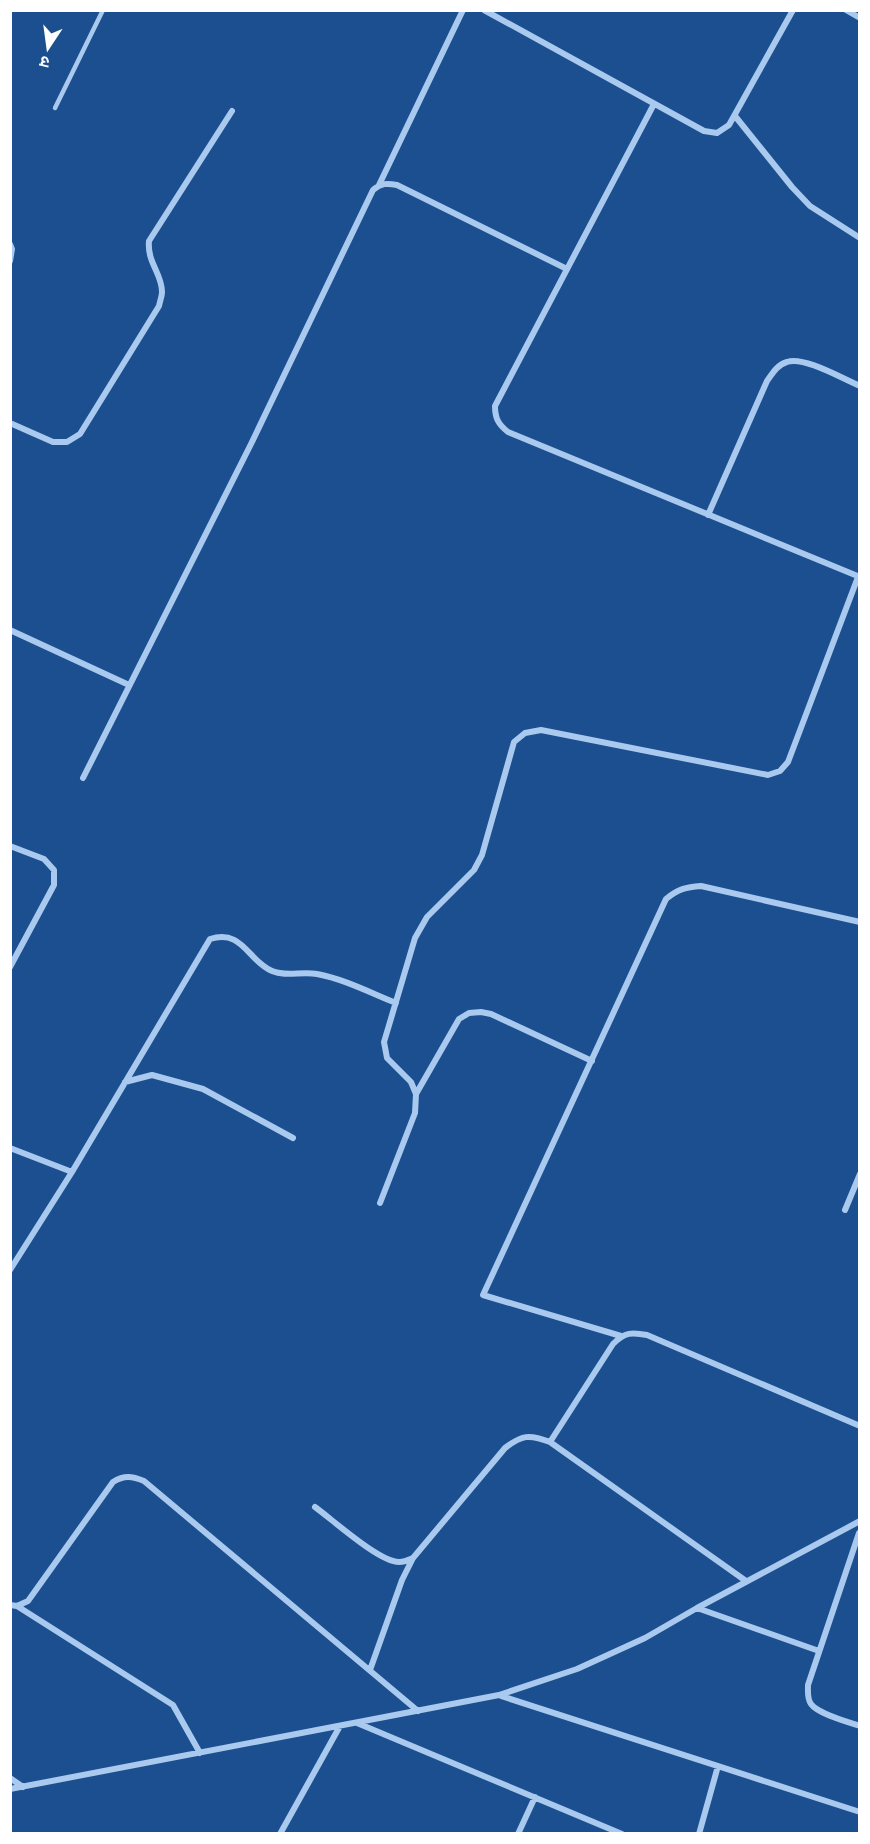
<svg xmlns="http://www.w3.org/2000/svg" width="870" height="1844" font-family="Manrope,'Noto Sans Devanagari',sans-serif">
<rect width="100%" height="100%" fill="#1b4f8f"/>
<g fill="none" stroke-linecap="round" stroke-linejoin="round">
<path stroke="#a9c9ee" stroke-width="4.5" d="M55 108 103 10"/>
<path stroke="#a9c9ee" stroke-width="6" d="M484 10 704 131 717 133 729 125 793 10
M846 10 860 18
M654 104 495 406C495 418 498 424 508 432L860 577
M735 116 792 187 810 206 860 238
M379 185 463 10
M10 244 12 249 10 261
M10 423 53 442H67L80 434 159 306C160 301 162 296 162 292 162 273 147 263 149 241L232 111
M708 515 767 381C772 374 778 364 787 362 804 356 843 379 860 386
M10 630 129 685
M83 778 251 444 373 190C381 183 387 183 397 185L567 269
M10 846 44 859 54 870V885L10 967
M125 1082 152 1075 203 1089 293 1138
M416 1094 459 1019 469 1013 481 1012 491 1014 592 1061
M10 1148 72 1172
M380 1203 415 1113 416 1094 411 1082 387 1058 384 1042 415 938 427 917 474 870 482 855 514 742 525 733 541 730 768 775 780 771 788 762 858 577
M845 1210 860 1174
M10 1270 72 1172 210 939C243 929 247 960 272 971 286 977 302 971 317 974 344 979 371 993 396 1003
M621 1336 483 1295 666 899C678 889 686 887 701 886L860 922
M550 1442 613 1344C625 1332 632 1332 647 1335L860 1426
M315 1507C333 1520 379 1562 399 1562 403 1562 409 1560 413 1558L505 1448C522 1435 529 1434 550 1442L746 1581
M859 1533 808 1685C808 1691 807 1699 811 1704 818 1714 848 1722 860 1726
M10 1605 17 1606 28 1601 113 1482C124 1475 132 1476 144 1481L418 1711
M17 1606 173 1705 200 1753
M697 1608 819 1651
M370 1670 402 1580 413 1558
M501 1696 860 1812
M357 1723 622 1834
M10 1778 23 1787
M10 1789 499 1695 577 1669 645 1638 697 1608 860 1521
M280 1834 340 1726
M518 1834 535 1797
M699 1834 718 1766"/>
</g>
<rect width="870" height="1844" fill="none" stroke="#ffffff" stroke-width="24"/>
<g transform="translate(48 48) rotate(193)" stroke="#1b4f8f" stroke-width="4.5" paint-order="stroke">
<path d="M0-4.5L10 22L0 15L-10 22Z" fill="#ffffff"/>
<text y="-9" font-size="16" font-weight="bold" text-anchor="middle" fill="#ffffff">उ</text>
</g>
</svg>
